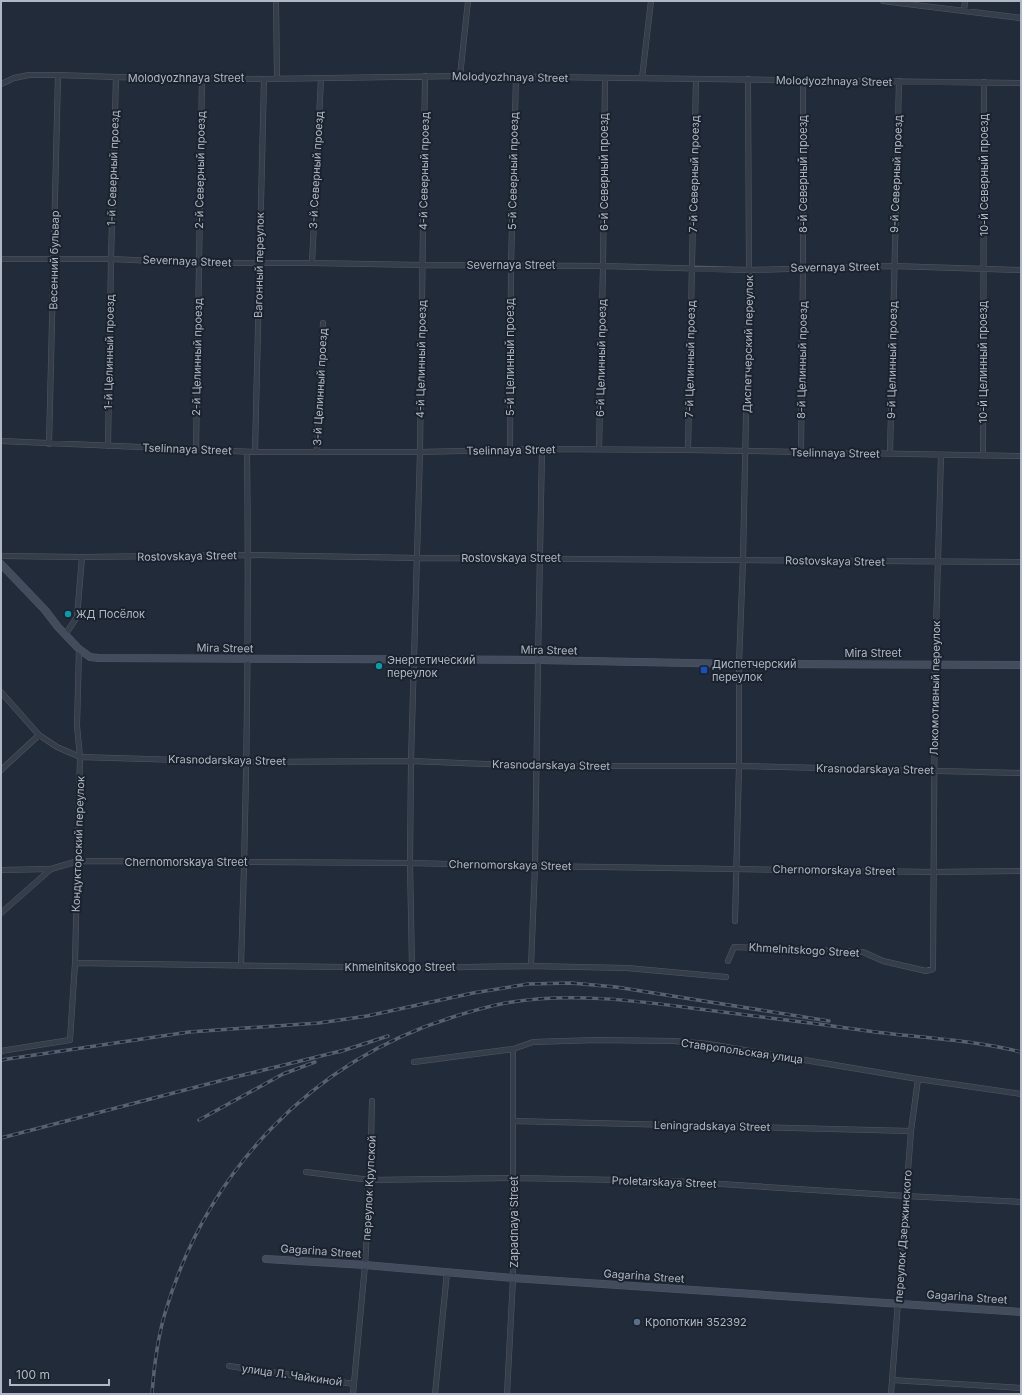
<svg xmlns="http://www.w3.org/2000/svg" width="1022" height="1395" font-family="Inter,sans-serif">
<rect width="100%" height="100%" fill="#212b39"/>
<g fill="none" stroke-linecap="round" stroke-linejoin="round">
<defs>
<path id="street" d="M276 1 277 78
M883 1 1021 18
M964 11 965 1
M460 76 468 1
M642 78 651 1
M1 84 14 78 29 75H58L116 77 264 79 460 76 1021 83
M1 259H111L199 263H312L422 265 603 266 749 270 893 266 1021 270
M312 263 321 78
M1 441 255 452H420L542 449 688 450 1021 456
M49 444 58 75
M108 446 111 259 116 77
M510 449 511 265 516 77
M599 449 603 266 605 78
M196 450 202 78
M688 450 696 79
M255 452 264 79
M317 452 323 323
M801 452 803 268V81
M890 453 899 81
M983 456 984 82
M1 556 82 557 248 555 417 558 1021 562
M65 635 77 617 82 557
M1 692 39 735 57 747 80 757 247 762 411 761 537 766H739L1021 773
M1 770 39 735
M1 870 51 869 78 861 410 863 535 866 933 872 1021 871
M1 913 51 869
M735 921 739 766V664L743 560 749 270 748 79
M728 961 734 947 863 952 883 961 926 971 933 969 935 664 941 455
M75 963 412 968 531 966 627 968 726 977
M241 965C247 794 249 623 247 452
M531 966 535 866 538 660 542 449
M412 968 410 863 411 761 420 452 425 76
M1 1051 70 1040 75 963 80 757 77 726 79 649
M414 1062 513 1049 533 1042 597 1040 674 1041 709 1044 918 1079 1021 1094
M513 1121 911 1131
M306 1172 370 1180 514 1178 674 1181 906 1196 1021 1202
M229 1366 354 1384
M892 1380 1021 1388
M353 1394 365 1265 370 1180 372 1101
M435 1394 447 1272
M507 1394 513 1278V1049
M891 1394 911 1131 918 1079"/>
<path id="secondary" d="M1 564 45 610 58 627 79 649 90 657 99 658 538 660 739 664 1021 665
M266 1259 365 1265 513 1278 1021 1312"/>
</defs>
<use href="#street" stroke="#505864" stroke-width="6"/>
<use href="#secondary" stroke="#505864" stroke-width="8"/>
<use href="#street" stroke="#353d4a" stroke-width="5"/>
<use href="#secondary" stroke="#434c5d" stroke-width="7"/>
<defs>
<path id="rail" d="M339 1052 388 1036
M1 1060 189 1032 319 1023 367 1016 473 993 528 984 571 983 616 987 829 1021
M199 1120 283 1074 315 1062
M1 1138 227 1079 345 1050
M152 1394C154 1367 157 1340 165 1313 207 1171 311 1061 453 1017 472 1011 492 1005 512 1002 570 993 632 1000 691 1008 731 1013 771 1018 810 1023 841 1027 872 1032 902 1035 942 1039 982 1042 1021 1052"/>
</defs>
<use href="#rail" stroke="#576171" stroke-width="3.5"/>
<use href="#rail" stroke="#1a222e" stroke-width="2" stroke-dasharray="6" stroke-linecap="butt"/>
</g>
<g fill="#0f9aa8" stroke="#1a222e" stroke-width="1.5">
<circle cx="68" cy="614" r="4"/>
<circle cx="379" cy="666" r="4"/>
</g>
<rect fill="#1a4fb4" stroke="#1a222e" stroke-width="1.5" x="700" y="666" width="8" height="8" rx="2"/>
<circle fill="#5c6f8a" stroke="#1a222e" stroke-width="1.5" cx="637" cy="1322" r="4"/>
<g text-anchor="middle" stroke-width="4" stroke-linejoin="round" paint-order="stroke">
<g font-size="11" fill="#b0b8c6" stroke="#1a222e">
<text transform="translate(510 77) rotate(1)" y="4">Molodyozhnaya Street</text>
<text x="186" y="82">Molodyozhnaya Street</text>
<text transform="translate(834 81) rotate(1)" y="4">Molodyozhnaya Street</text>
<text transform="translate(113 168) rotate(-88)" y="4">1-й Северный проезд</text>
<text transform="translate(200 170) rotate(-89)" y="4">2-й Северный проезд</text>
<text transform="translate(316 170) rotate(-87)" y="4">3-й Северный проезд</text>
<text transform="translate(424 171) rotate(-89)" y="4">4-й Северный проезд</text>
<text transform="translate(513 171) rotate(-89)" y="4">5-й Северный проезд</text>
<text transform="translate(604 172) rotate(-90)" y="4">6-й Северный проезд</text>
<text transform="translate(694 174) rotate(-89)" y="4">7-й Северный проезд</text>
<text transform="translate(803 174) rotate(-90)" y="4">8-й Северный проезд</text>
<text transform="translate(896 174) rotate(-88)" y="4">9-й Северный проезд</text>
<text transform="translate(984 175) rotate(-90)" y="4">10-й Северный проезд</text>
<text transform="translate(54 260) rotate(-89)" y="4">Весенний бульвар</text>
<text transform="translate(187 261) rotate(2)" y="4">Severnaya Street</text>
<text transform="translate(259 265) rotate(-89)" y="4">Вагонный переулок</text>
<text x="511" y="269">Severnaya Street</text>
<text transform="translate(835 267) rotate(-1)" y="4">Severnaya Street</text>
<text transform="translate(748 344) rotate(-89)" y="4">Диспетчерский переулок</text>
<text transform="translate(109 352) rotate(-89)" y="4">1-й Целинный проезд</text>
<text transform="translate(197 357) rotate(-89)" y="4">2-й Целинный проезд</text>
<text transform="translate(510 357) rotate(-90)" y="4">5-й Целинный проезд</text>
<text transform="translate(601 358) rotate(-89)" y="4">6-й Целинный проезд</text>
<text transform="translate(421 359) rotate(-89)" y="4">4-й Целинный проезд</text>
<text transform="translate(690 359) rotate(-89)" y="4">7-й Целинный проезд</text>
<text transform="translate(802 360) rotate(-89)" y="4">8-й Целинный проезд</text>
<text transform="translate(892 360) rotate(-89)" y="4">9-й Целинный проезд</text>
<text transform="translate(983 362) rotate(-90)" y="4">10-й Целинный проезд</text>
<text transform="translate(320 387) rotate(-87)" y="4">3-й Целинный проезд</text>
<text transform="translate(187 449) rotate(2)" y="4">Tselinnaya Street</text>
<text transform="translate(511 450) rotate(-1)" y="4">Tselinnaya Street</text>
<text transform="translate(835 453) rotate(1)" y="4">Tselinnaya Street</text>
<text transform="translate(187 556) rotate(-1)" y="4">Rostovskaya Street</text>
<text x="511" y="562">Rostovskaya Street</text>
<text transform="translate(835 561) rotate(1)" y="4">Rostovskaya Street</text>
<text transform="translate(225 648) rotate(1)" y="4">Mira Street</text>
<text transform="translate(549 650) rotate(1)" y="4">Mira Street</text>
<text x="873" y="657">Mira Street</text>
<text transform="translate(935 688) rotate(-89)" y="4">Локомотивный переулок</text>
<text transform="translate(227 760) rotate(1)" y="4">Krasnodarskaya Street</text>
<text transform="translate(551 765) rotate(1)" y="4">Krasnodarskaya Street</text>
<text transform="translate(875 769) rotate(1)" y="4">Krasnodarskaya Street</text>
<text transform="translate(78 844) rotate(-88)" y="4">Кондукторский переулок</text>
<text x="186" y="866">Chernomorskaya Street</text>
<text transform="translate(510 865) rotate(1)" y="4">Chernomorskaya Street</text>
<text transform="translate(834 870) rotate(1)" y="4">Chernomorskaya Street</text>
<text transform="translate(804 950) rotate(3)" y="4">Khmelnitskogo Street</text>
<text x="400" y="971">Khmelnitskogo Street</text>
<text transform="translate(742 1051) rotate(8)" y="4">Ставропольская улица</text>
<text transform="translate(712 1126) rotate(1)" y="4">Leningradskaya Street</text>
<text transform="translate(664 1182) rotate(2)" y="4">Proletarskaya Street</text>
<text transform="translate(369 1188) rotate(-87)" y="4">переулок Крупской</text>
<text transform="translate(514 1222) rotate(-90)" y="4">Zapadnaya Street</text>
<text transform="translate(903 1236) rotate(-86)" y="4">переулок Дзержинского</text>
<text transform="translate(321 1251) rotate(4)" y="4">Gagarina Street</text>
<text transform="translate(644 1276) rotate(4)" y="4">Gagarina Street</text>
<text transform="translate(967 1297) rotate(4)" y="4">Gagarina Street</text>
<text transform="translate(292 1375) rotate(8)" y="4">улица Л. Чайкиной</text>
</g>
<g font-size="11" fill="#b0b8c6" stroke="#1a222e" text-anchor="start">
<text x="76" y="618">ЖД Посёлок</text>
<text x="387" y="664">Энергетический<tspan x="387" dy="13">переулок</tspan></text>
<text x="712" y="668">Диспетчерский<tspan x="712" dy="13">переулок</tspan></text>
<text x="645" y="1326">Кропоткин 352392</text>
</g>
</g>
<rect width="1022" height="1395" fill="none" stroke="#b0b8c6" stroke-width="4"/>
<path d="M10 1379v6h99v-6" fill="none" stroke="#b0b8c6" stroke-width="2"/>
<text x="16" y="1379" font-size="12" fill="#b0b8c6" stroke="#1a222e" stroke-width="3" paint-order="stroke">100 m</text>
</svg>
